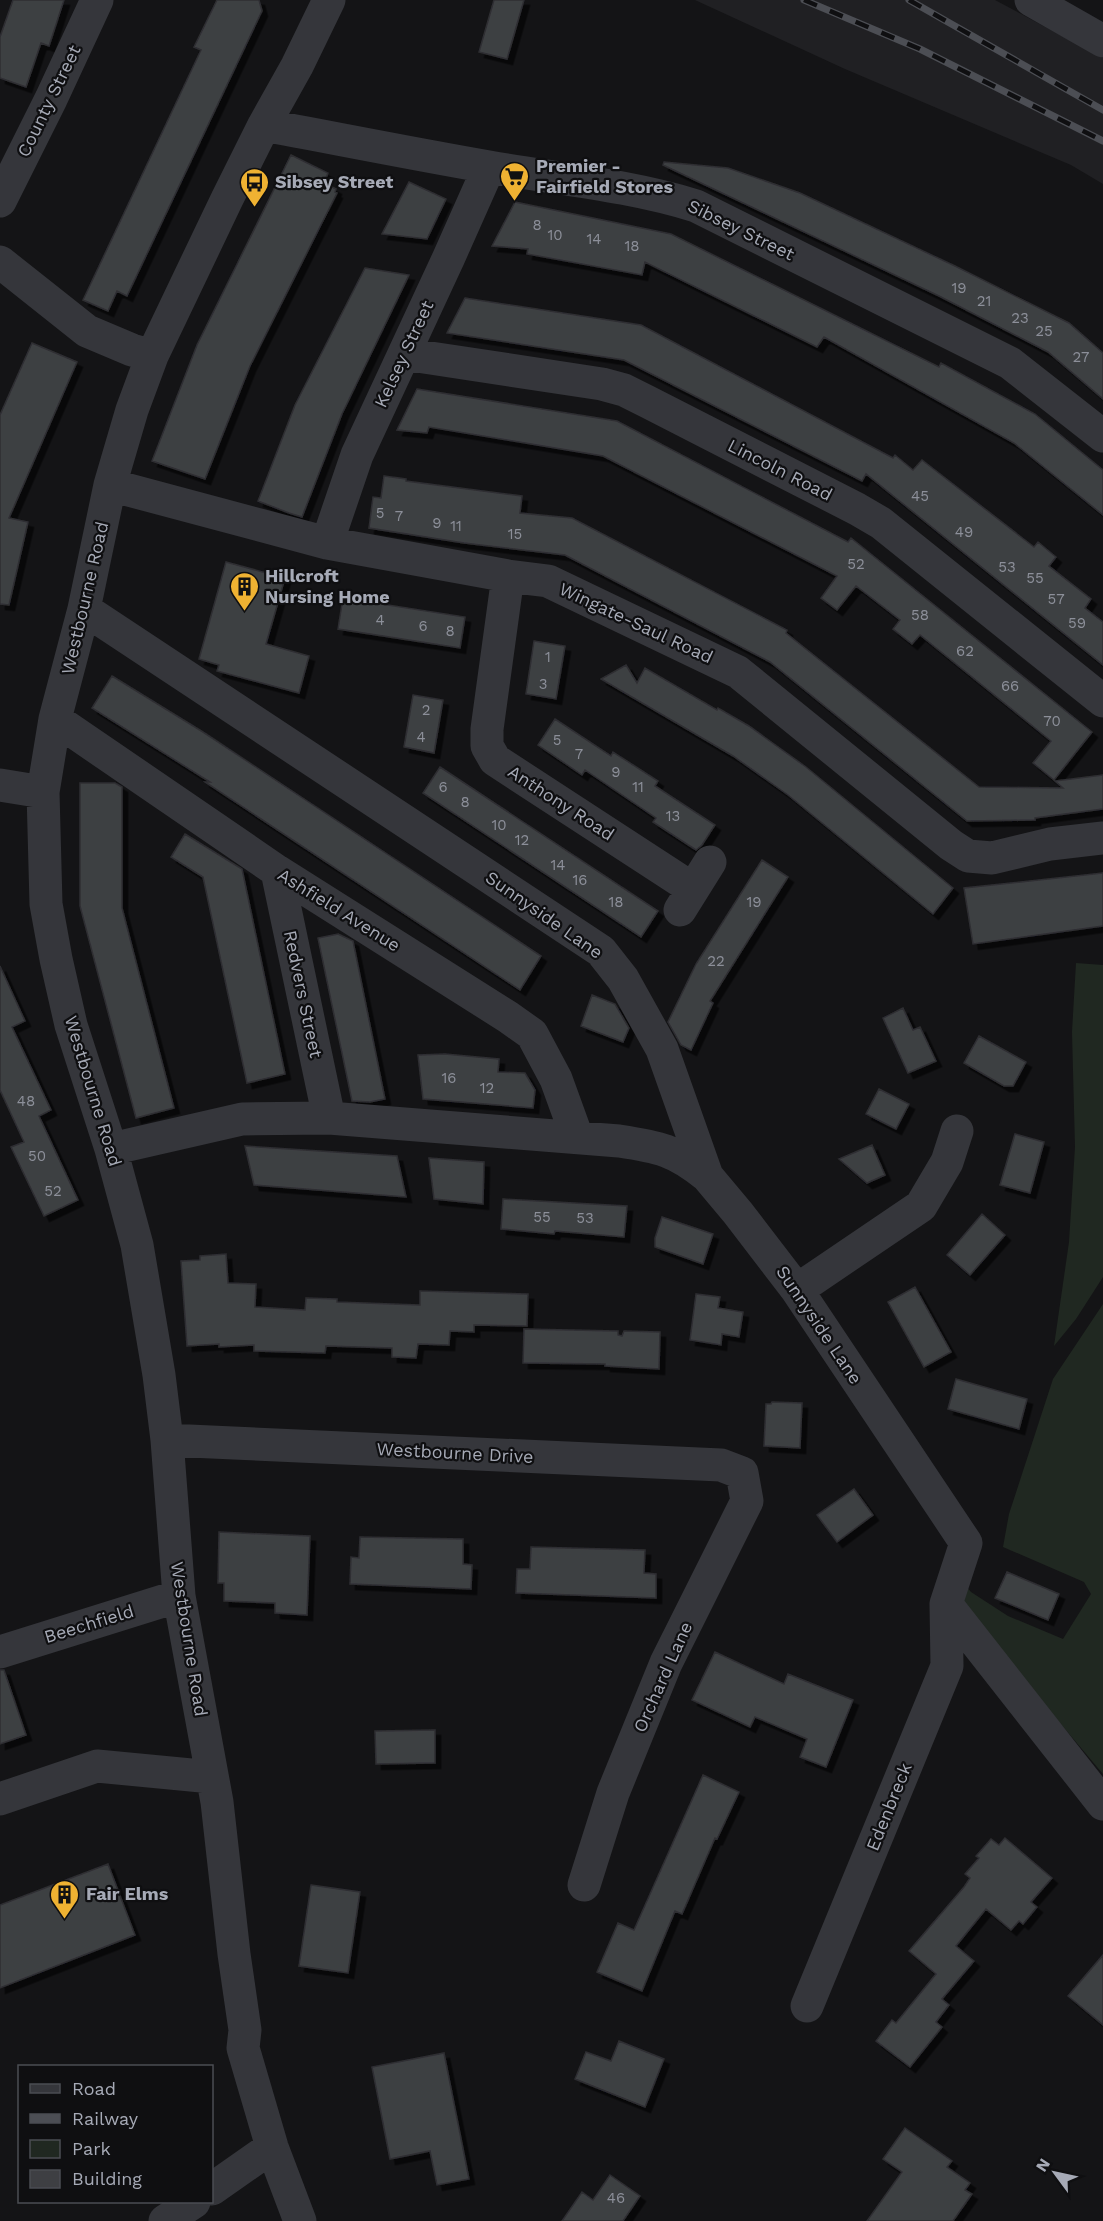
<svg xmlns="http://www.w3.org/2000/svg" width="1103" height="2221" font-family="'Work Sans',sans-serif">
<defs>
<filter id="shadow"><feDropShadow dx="5.5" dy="5.5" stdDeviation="0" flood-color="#0009"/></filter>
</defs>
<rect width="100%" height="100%" fill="#141416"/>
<path fill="#202023" d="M695 0H995L1103 58V184L1071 165 845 69Z"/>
<path fill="#202821" d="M1076 963 1103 965V1277L1076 1319 1054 1346 1069 1242 1075 1147 1072 1032Z
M1103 1304V1774L966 1612 956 1574 971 1592 1008 1616 1063 1639 1091 1594 1084 1582 1003 1547 1009 1514 1053 1379Z"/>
<path fill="#3e3f43" stroke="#2e2e32" stroke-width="1.5" filter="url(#shadow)" d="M13 0H64L49 46 41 43 26 87 0 78V37Z
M217 0H259L262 11 127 296 117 291 108 311 83 300 201 50 194 47Z
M494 0H524L507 59 479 52Z
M291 155 328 173 324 183 336 189 335 192 337 193 250 366 205 479 152 461 197 345Z
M664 162 728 168 800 193 955 266 1069 323 1103 353V399L1048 352 939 296 663 165Z
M409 182 446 199 427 239 382 234Z
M515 202 671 234 939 367 941 363 1035 414 1103 470V515L1014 443 824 337 817 347 645 262 642 275 527 254 528 249 492 246Z
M365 268 409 275 342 414 302 517 289 513 258 501 295 405Z
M465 298 641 325 893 458 895 455 913 470 922 460 1034 547 1038 542 1056 557 1049 566 1091 599 1085 608 1103 622V665L866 474 862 481 624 360 447 333Z
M32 343 77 362 9 518 28 522 9 605 0 604V415Z
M417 389 617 421 848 542 851 538 1092 732 1054 780 1033 763 1051 741 920 635 912 644 893 629 900 620 856 586 837 610 821 598 837 576 603 456 429 427 427 433 397 430Z
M384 476 406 479V481L522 496 520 513 572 518 787 630 786 633 979 787 1063 788 1055 781 1103 775V809L1035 818V820L967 821 770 662 565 555 464 543 369 528 373 497 381 498Z
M226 562 285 578 266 644 309 656 299 693 217 671 219 665 199 659Z
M343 598 465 617 460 648 338 629Z
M534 641 565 646 556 699 526 694Z
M626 665 637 683 645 668 717 710 718 708 749 726 806 767 953 888 933 914 788 795 733 756 601 679Z
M112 676 203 732 541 956 520 990 205 782H210L92 708Z
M413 695 443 700 434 753 404 747Z
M555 719 611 756 613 752 658 781 655 786 715 825 702 845 696 850 653 822 656 818 585 770 582 775 538 745Z
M440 767 658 911 641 937 423 793Z
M80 783H115L122 787V908L174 1108 136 1118 80 906Z
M185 834 242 869 285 1074 247 1083 203 877 171 857Z
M762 860 788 877 710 1001 713 1003 691 1050 681 1045 668 1022 696 964Z
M1103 873V926L973 944 964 888Z
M338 934 353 941 385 1099 370 1102 352 1101 318 938Z
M0 966 25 1021 12 1027 51 1110 39 1116 78 1200 44 1216 11 1147 24 1142 0 1090Z
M592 995 615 1004 629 1028 623 1042 581 1026Z
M903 1008 913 1030 920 1027 936 1061 908 1073 883 1018Z
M979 1036 1026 1062 1013 1086H1004L964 1063Z
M445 1054 499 1059 498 1072 525 1073 535 1090 533 1108 423 1099 418 1055Z
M879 1089 909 1104 896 1129 866 1114Z
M1015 1134 1044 1142 1030 1193 1000 1185Z
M872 1145 885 1175 867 1183 839 1159Z
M245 1146 397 1156 406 1197 254 1185Z
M429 1158 484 1162 483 1204 434 1199Z
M503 1199 627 1206 624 1237 555 1231 554 1234 501 1229Z
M982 1214 1005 1235 970 1275 947 1255Z
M662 1217 713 1234 703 1264 655 1247V1238Z
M226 1254 228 1283 256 1284 255 1307 305 1310 306 1298 337 1299V1302L420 1305V1291L528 1294 527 1326 474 1325V1332L450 1331 449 1345 418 1344 416 1358 392 1357V1348L326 1346 325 1353 254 1351V1345L219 1347V1344L187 1346 181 1261 200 1260V1256Z
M915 1287 951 1352 924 1367 888 1302Z
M696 1294 720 1297 718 1308 743 1312 739 1337 722 1334 721 1345 690 1340Z
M524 1329 618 1331V1335L622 1336 624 1331 660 1332 659 1369 605 1366V1364L523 1363Z
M956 1379 1027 1399 1019 1429 948 1409Z
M772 1402 802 1403 800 1448 764 1446 766 1404H771Z
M854 1489 873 1515 837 1542 817 1515Z
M219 1532 310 1536 307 1615 275 1613V1603L224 1601V1583H218Z
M360 1537 463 1539V1564L472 1565 471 1589 350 1584 351 1557 359 1558Z
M531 1547 645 1550 644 1573 656 1574V1598L516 1593 517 1569H530Z
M1007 1572 1059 1594 1048 1620 995 1598Z
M715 1652 784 1684 788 1674 853 1700 826 1767 800 1757 807 1739 755 1717 750 1727 692 1700Z
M0 1670H4L26 1735 0 1744Z
M435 1730V1763L376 1764 375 1731Z
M703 1775 739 1792 717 1839 715 1838 682 1914 675 1911 642 1991 597 1972 618 1923 634 1930Z
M1005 1838 1052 1878 1031 1902 1037 1907 1023 1924 1019 1921 1011 1930 986 1909 956 1946 974 1961 942 1999 949 2005 936 2022 942 2027 910 2067 876 2041 892 2020 896 2023 936 1974 909 1951 964 1887 970 1878 965 1874 979 1858 976 1856 991 1839 999 1845Z
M108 1864 135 1935 0 1988V1905Z
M311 1885 360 1892 348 1973 299 1966Z
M1103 1955V2025L1068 1996Z
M619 2041 664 2059 645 2107 575 2079 586 2052 611 2061Z
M444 2053 469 2179 437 2185 430 2151 390 2159 372 2067Z
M905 2128 952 2161 947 2167 970 2183 965 2190 972 2194 953 2221H867L902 2172 883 2159Z
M610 2175 640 2196 623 2221H562L582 2192 593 2200Z"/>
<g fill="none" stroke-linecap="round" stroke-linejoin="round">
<path stroke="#35363b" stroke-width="33" d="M1031 0 1103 41
M264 125C339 139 414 154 489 167 558 179 629 185 696 206L1010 363 1103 436
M0 201 51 99 97 0
M0 262 87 331 132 350 152 356
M404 354 602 384 624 390 648 402 857 509 881 523 1103 701
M110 485 327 543 508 576 548 581 738 672 951 845 968 856 992 858 1050 844 1103 838
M327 543 357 455 449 257 489 167
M508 576 487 729V746L495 760 693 889
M84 609 601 951 623 979 662 1049 707 1176 738 1213 797 1290 966 1543 946 1604 947 1666 807 2006
M55 719 277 871 508 1017 532 1034 556 1079 577 1137
M0 785 43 792
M277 871 329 1118
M680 910 710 862
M111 1149 242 1119 329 1118 619 1141C659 1147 675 1150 707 1176
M797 1290 921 1206 947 1162 957 1131
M167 1440 721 1465 742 1473 747 1501 666 1663 613 1793 584 1885
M946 1604 1103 1804
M0 1652 179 1596
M0 1799 97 1766 212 1777
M212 2189 272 2147
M165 2221 194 2202
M300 2221 272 2147 243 2048 245 2030 234 1954 217 1802 179 1596 167 1440 159 1375 137 1245 111 1149 71 1025 56 959 46 904 43 792 55 719 84 609 110 485 132 410 152 356 227 199 264 125 297 66 329 0"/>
<defs>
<path id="rail" d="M804 0 920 49 1103 141
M909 0 1103 110"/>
</defs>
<use href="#rail" stroke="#4c4e54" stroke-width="7"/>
<use href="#rail" stroke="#0f0f11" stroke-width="4.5" stroke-dasharray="14" stroke-linecap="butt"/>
</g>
<defs>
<symbol id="supermarket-pin" viewBox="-11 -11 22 30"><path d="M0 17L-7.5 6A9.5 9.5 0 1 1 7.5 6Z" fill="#efb232" stroke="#0f0f11"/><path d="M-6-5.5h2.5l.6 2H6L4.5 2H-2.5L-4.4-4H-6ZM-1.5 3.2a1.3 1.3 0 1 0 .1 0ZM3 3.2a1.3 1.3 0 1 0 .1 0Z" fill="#111"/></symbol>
<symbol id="bus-pin" viewBox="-11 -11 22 30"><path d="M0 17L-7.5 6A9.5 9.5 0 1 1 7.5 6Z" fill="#efb232" stroke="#0f0f11"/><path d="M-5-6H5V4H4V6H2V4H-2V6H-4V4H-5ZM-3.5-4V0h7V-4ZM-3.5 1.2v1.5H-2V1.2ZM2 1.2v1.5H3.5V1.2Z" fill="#111"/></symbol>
<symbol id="building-pin" viewBox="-11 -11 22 30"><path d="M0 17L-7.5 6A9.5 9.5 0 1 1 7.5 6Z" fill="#efb232" stroke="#0f0f11"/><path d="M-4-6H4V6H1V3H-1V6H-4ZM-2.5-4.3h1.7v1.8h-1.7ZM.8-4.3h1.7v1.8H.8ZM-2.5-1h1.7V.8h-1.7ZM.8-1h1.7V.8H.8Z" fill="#111"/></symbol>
</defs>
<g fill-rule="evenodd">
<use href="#supermarket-pin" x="498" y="160" width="33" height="45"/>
<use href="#bus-pin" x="238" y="166" width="33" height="45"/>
<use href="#building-pin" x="228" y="570" width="33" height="45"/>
<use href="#building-pin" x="48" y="1878" width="33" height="45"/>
</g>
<g text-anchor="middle" stroke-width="4.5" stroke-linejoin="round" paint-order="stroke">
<g font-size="15" fill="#8c8f99">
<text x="537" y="230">8</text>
<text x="555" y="240">10</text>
<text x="594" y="244">14</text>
<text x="632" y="251">18</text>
<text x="959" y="293">19</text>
<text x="984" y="306">21</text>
<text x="1020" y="323">23</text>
<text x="1044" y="336">25</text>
<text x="1081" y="362">27</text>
<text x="920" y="501">45</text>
<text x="380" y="518">5</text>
<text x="399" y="521">7</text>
<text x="437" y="528">9</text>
<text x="456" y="531">11</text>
<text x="964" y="537">49</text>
<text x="515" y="539">15</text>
<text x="856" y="569">52</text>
<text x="1007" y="572">53</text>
<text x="1035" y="583">55</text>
<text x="1056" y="604">57</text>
<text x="920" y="620">58</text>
<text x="380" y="625">4</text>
<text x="1077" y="628">59</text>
<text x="423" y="631">6</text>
<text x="450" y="636">8</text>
<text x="965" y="656">62</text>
<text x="548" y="662">1</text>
<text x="543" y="689">3</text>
<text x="1010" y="691">66</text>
<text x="426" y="715">2</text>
<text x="1052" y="726">70</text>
<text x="421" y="742">4</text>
<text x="557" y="745">5</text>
<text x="579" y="759">7</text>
<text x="616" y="777">9</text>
<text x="443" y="792">6</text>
<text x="638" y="792">11</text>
<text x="465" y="807">8</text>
<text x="673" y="821">13</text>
<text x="499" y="830">10</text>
<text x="522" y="845">12</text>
<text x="558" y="870">14</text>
<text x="580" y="885">16</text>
<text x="616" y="907">18</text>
<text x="754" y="907">19</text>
<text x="716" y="966">22</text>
<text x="449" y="1083">16</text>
<text x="487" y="1093">12</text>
<text x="26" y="1106">48</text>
<text x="37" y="1161">50</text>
<text x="53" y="1196">52</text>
<text x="542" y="1222">55</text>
<text x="585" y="1223">53</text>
<text x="616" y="2203">46</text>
</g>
<g font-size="18" fill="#a6aab6" stroke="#0f0f11">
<text transform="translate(49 101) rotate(-64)" y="6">County Street</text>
<text transform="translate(741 230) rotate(26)" y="6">Sibsey Street</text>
<text transform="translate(404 354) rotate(-65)" y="6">Kelsey Street</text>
<text transform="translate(780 470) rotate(27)" y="6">Lincoln Road</text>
<text transform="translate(85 598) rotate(-77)" y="6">Westbourne Road</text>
<text transform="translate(636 623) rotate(25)" y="6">Wingate-Saul Road</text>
<text transform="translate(561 803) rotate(33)" y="6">Anthony Road</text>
<text transform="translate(339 910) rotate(32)" y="6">Ashfield Avenue</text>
<text transform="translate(544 915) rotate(35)" y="6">Sunnyside Lane</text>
<text transform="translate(303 994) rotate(78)" y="6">Redvers Street</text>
<text transform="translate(93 1091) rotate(73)" y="6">Westbourne Road</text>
<text transform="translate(819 1325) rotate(56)" y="6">Sunnyside Lane</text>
<text transform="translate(455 1453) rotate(3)" y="6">Westbourne Drive</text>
<text transform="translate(89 1624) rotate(-17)" y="6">Beechfield</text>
<text transform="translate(189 1639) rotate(81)" y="6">Westbourne Road</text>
<text transform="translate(663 1677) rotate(-66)" y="6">Orchard Lane</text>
<text transform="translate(889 1807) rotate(-68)" y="6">Edenbreck</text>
</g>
<g font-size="18" font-weight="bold" fill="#a6aab6" stroke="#0f0f11" text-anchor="start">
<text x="536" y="172">Premier -<tspan x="536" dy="21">Fairfield Stores</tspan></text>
<text x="275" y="188">Sibsey Street</text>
<text x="265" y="582">Hillcroft<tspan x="265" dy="21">Nursing Home</tspan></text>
<text x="86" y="1900">Fair Elms</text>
</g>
</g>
<rect x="18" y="2065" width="195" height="138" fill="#0f0f11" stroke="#4b4d53" stroke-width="1.5"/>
<rect x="30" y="2084" width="30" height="9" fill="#35363b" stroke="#4b4d53" stroke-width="1.5"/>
<text x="72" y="2095" font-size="18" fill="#a6aab6">Road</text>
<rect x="30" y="2114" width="30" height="9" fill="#4c4e54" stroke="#4b4d53" stroke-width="1.5"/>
<text x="72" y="2125" font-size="18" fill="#a6aab6">Railway</text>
<rect x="30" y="2140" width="30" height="18" fill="#202821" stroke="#4b4d53" stroke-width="1.5"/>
<text x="72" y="2155" font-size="18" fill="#a6aab6">Park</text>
<rect x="30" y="2170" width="30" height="18" fill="#3e3f43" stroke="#4b4d53" stroke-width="1.5"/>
<text x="72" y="2185" font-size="18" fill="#a6aab6">Building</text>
<g transform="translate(1055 2173) rotate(303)" stroke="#0f0f11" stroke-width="4.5" paint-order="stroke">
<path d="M0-4.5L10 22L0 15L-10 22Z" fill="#a6aab6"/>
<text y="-9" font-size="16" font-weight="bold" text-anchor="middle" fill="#a6aab6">N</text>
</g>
</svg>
